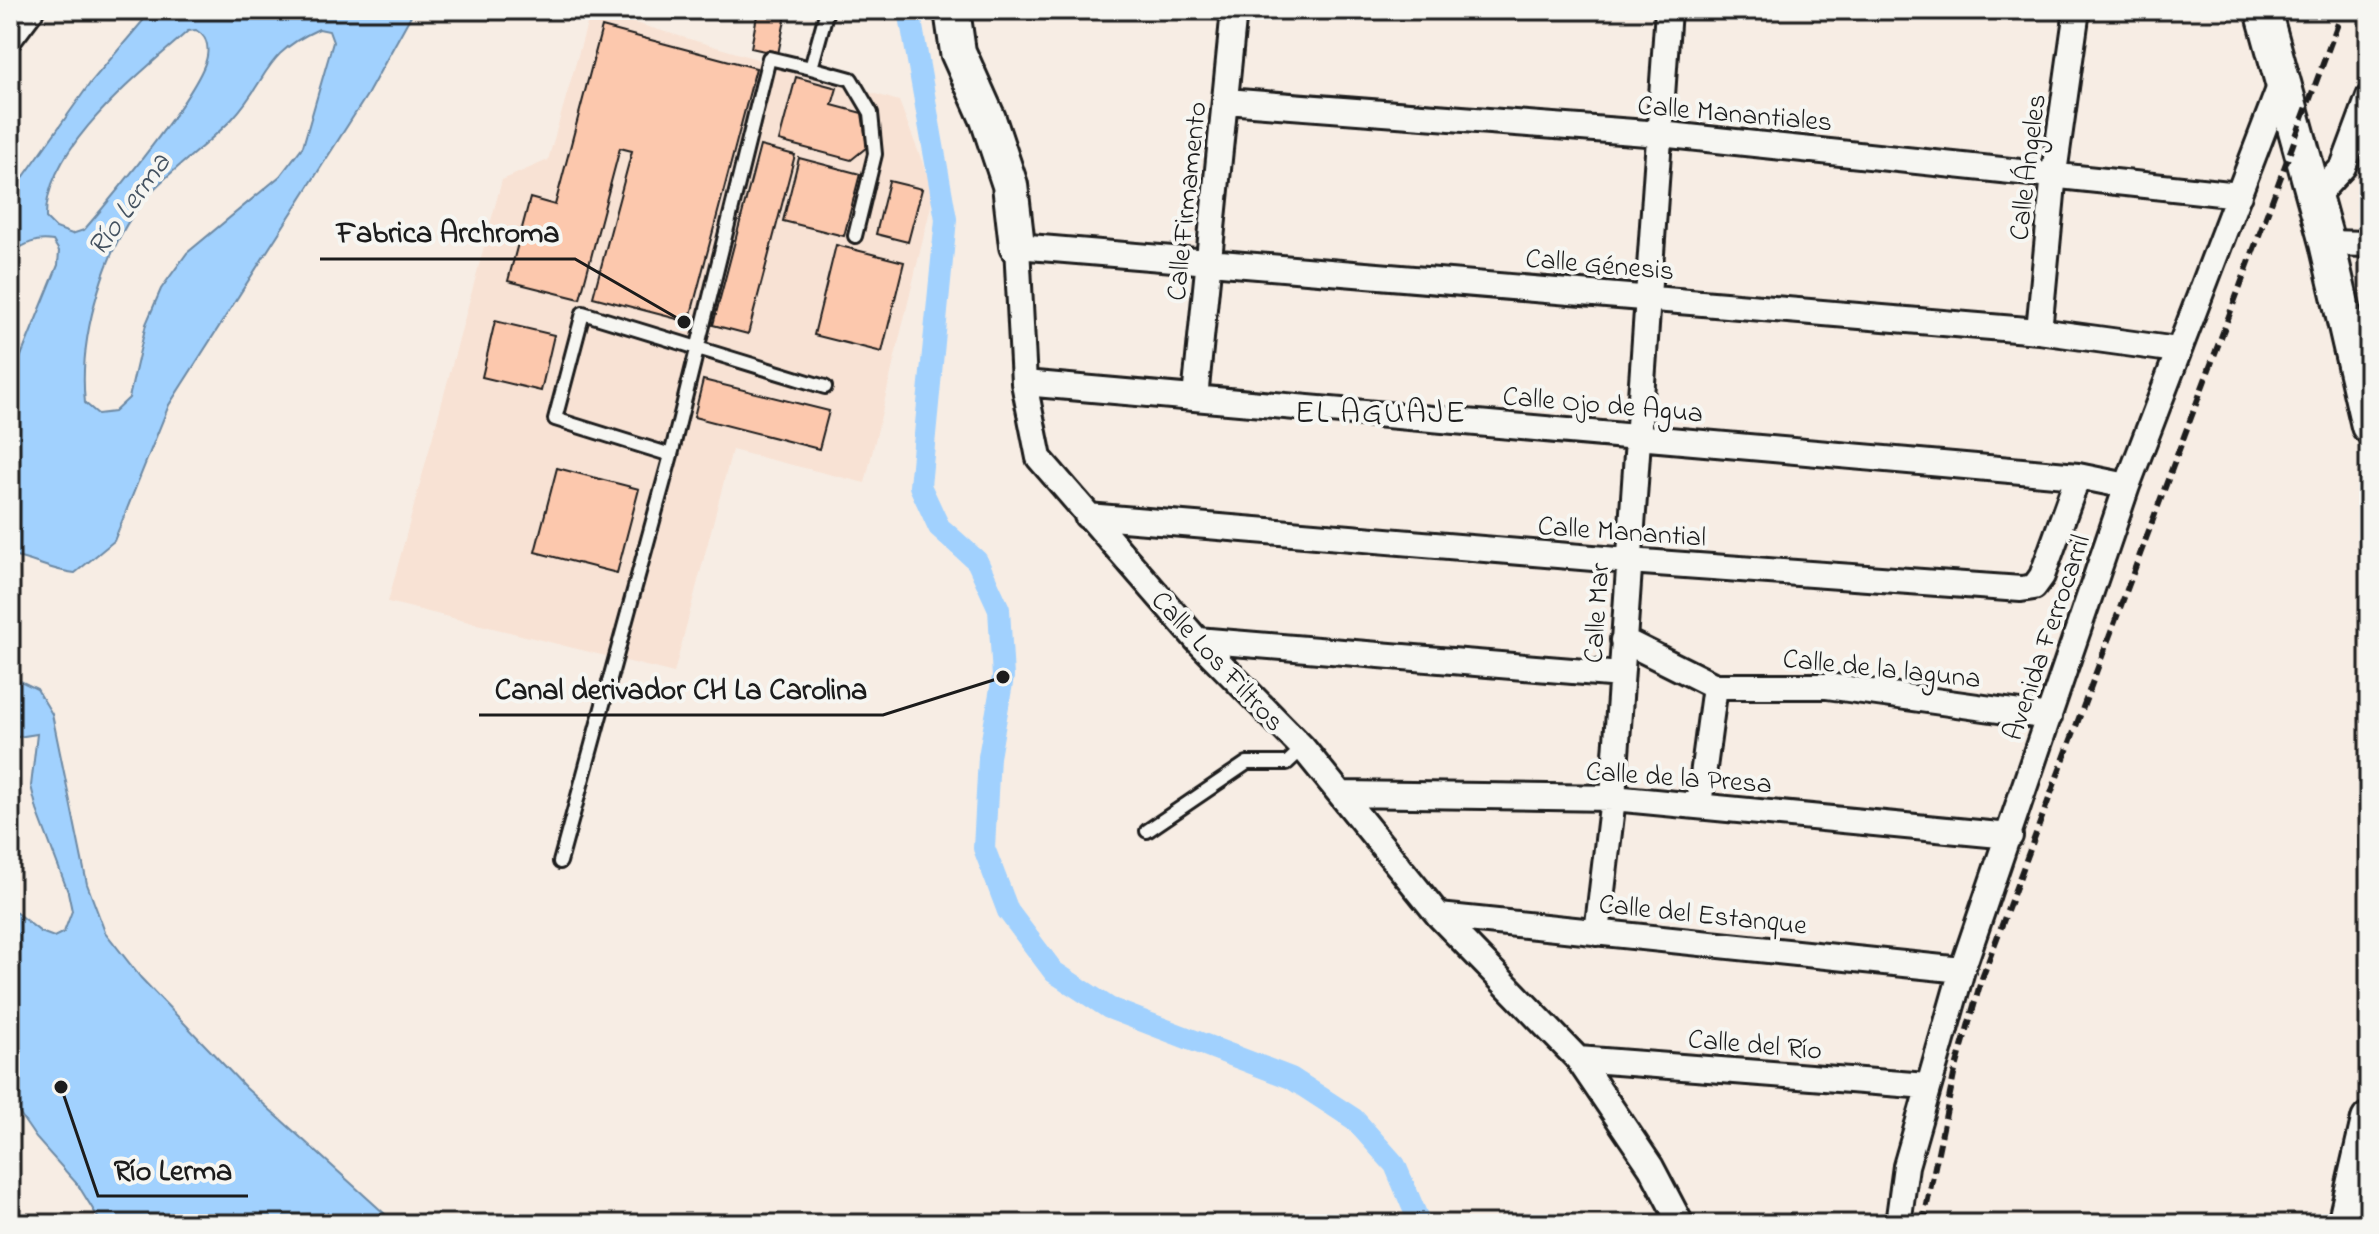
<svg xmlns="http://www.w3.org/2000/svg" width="2379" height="1234" font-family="'Indie Flower',sans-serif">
<rect width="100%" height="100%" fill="#f7ede4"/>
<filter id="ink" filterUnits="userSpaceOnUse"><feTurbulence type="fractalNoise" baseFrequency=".0125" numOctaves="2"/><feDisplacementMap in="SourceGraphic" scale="16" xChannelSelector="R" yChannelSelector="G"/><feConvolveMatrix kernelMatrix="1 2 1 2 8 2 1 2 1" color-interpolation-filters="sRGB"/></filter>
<g filter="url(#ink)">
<path fill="#f8e2d4" d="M591 10 899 101 934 193 865 483 732 450 674 673 388 602 502 180 548 160Z"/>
<path fill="#a1d1fe" stroke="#6c89a4" stroke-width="2" fill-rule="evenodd" d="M152 10H414L367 95 169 405 114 541 75 573C51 571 33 559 10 556V383L58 265 59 251 53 241C35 238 25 244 10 254V196L91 82ZM319 29 329 31 333 42 303 146 280 176 187 253 161 289 146 324 129 398 114 412 98 414 85 403C78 337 105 241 151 192 176 166 207 145 232 119 270 78 261 55 319 29ZM196 30C206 36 209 44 207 56 202 89 110 200 84 230L72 234 56 228 46 218C44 148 140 74 188 31Z
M10 676 37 689 52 714 87 884 105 932 141 978 246 1088 396 1224H102L78 1185 36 1138 10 1100V908L41 932 54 937 64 932 72 911 68 892 37 810 31 786 37 734 18 737 10 744Z"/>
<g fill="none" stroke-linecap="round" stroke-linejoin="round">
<path stroke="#a1d1fe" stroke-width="22" d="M909 10 946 219 920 486 939 527 977 561 999 609 1003 677 989 757 984 848 1008 911 1054 972 1109 1008 1291 1078 1354 1119 1395 1165 1420 1224"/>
</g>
<path fill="#fcc8ad" stroke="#1c1c1c" stroke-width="2" d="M758 10H787L778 54 751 48Z
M602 27 756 68 689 322 593 297 632 151 620 148 580 299 508 281 530 198 555 205Z
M796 77 837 88 832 105 862 113 867 147 851 160 779 141Z
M760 146 795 155 748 334 713 325Z
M799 158 860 174 844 236 783 221Z
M889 181 922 189 908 242 876 234Z
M836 245 904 262 882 352 814 335Z
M495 321 554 335 541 391 482 377Z
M703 380 829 411 819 449 694 417Z
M557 468 639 489 617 573 535 552Z"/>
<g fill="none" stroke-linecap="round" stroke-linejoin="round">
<defs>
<path id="lane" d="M811 68 851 79 871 113 875 154 855 236
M671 455 555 419 583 313 825 387
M1147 831 1247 763H1287L1303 748
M560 862 671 455 769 58 811 68 827 10"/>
<path id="street" d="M10 38 31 10
M1226 101 1660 134 2239 195
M2356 132 2369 97
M2314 198 2343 167 2356 132 2369 131
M2327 243 2369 244
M2039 331 2054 173 2077 10
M1024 383 2078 476 2127 486
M1195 398 1234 10
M1087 516 1629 561 2021 589 2034 587 2042 576 2078 476
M1197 640 1621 675
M1623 640 1715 686H1827L2049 717
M1342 794 1613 798 2010 836
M1699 805 1715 686
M1439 916 1962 970
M1597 933 1613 798 1668 10
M1578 1059 1927 1086
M1681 1224 1651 1167 1578 1059 1439 916 1303 748 1197 640 1039 458 1024 383 1017 246 2039 331 2177 350
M1898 1224 1906 1166 1962 970 2127 486 2282 81"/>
<path id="secondary" d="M952 10 958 52 988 119 1010 185 1017 246
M2263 10 2327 243 2369 426
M2345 1224 2369 1120"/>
</defs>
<use href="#lane" stroke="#1c1c1c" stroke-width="18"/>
<use href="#street" stroke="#1c1c1c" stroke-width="30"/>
<use href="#secondary" stroke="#1c1c1c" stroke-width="40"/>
<use href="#lane" stroke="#f6f6f2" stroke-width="12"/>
<use href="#street" stroke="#f6f6f2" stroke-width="24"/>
<use href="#secondary" stroke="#f6f6f2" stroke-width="34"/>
<path stroke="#1c1c1c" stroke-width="6" stroke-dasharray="12 6" stroke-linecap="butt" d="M1923 1224 1954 1075 1981 981 2343 10"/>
</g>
</g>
<g text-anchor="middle" stroke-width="8" stroke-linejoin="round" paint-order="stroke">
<g font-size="28" fill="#1c1c1c" stroke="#f6f6f2">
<text transform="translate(1735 112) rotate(5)" y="10">Calle Manantiales</text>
<text transform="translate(2026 167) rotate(-83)" y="10">Calle Ángeles</text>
<text transform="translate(1185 201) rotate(-84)" y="10">Calle Firmamento</text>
<text transform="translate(1600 263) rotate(5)" y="10">Calle Génesis</text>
<text transform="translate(1603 403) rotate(5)" y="10">Calle Ojo de Agua</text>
<text transform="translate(1622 530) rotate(4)" y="10">Calle Manantial</text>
<text transform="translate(1595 613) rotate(-86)" y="10">Calle Mar</text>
<text transform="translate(2045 637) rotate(-71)" y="10">Avenida Ferrocarril</text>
<text transform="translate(1219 660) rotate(47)" y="10">Calle Los Filtros</text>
<text transform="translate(1882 667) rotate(6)" y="10">Calle de la laguna</text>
<text transform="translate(1679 776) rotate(4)" y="10">Calle de la Presa</text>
<text transform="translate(1703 913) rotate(6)" y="10">Calle del Estanque</text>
<text transform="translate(1755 1043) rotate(5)" y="10">Calle del Río</text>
</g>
<g font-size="30" font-style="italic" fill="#445260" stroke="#f6f6f2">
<text transform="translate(128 204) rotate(-54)" y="10">Río Lerma</text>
</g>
<g font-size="32" letter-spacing="2" fill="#1c1c1c" stroke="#f6f6f2">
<text x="1381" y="422">EL AGUAJE</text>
</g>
</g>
<path fill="none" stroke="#1c1c1c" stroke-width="3" d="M684 322L575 259H320M1003 677L883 715H479M61 1087L98 1196H248"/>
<g fill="#1c1c1c" stroke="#f6f6f2" stroke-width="3">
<circle cx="684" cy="322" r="8"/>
<circle cx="1003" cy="677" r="8"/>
<circle cx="61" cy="1087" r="8"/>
</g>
<g font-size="30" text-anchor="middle" font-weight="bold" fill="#1c1c1c" stroke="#f6f6f2" stroke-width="8" stroke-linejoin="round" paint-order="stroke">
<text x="448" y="242">Fabrica Archroma</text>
<text x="681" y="699">Canal derivador CH La Carolina</text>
<text x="173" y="1180">Río Lerma</text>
</g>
<rect width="2379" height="1234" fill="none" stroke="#f6f6f2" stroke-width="40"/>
<rect x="20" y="20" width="2339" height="1194" fill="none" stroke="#1c1c1c" stroke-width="3" filter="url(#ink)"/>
</svg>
